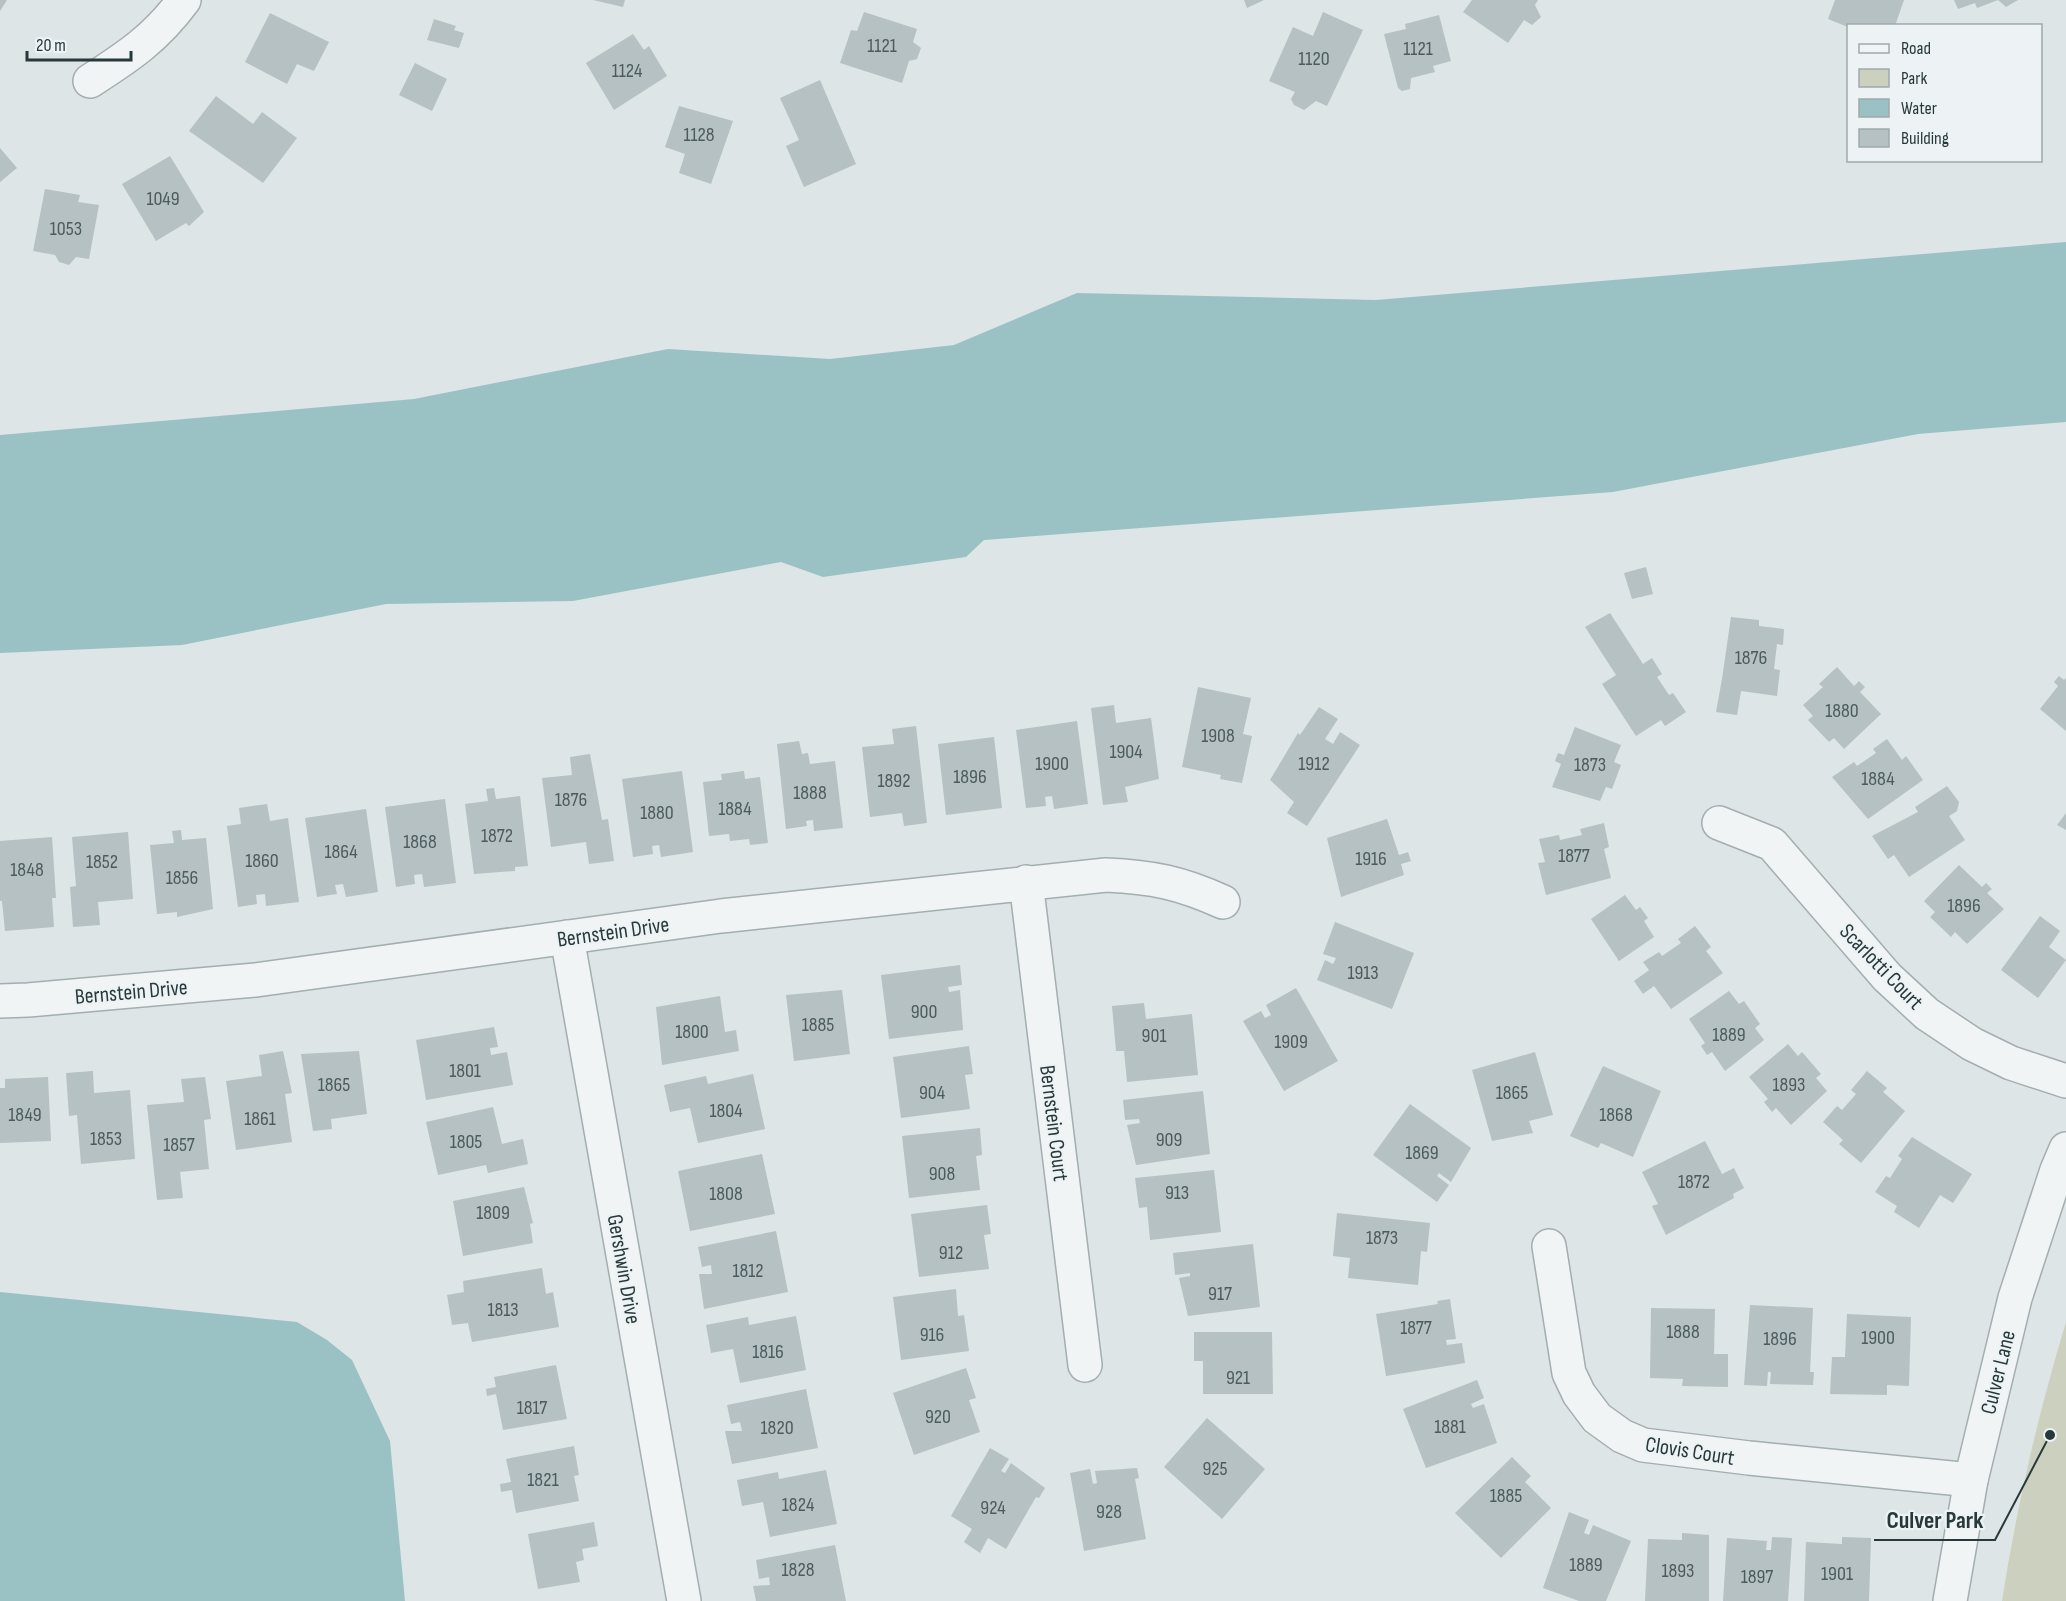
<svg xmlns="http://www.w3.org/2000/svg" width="2066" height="1601" font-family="'Sofia Sans Condensed',sans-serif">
<rect width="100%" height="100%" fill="#dde5e6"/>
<path fill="#cbd0bf" d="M2066 1322V1601H2002C2017 1506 2038 1414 2066 1322Z"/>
<path fill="#9ac2c5" d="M2066 242V422L1918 434 1613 492 984 540 966 557 823 577 781 562 573 601 386 604 182 645 0 653V435L414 399 668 349 830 359 954 345 1077 293 1376 300Z
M0 1292 297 1322 327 1340 352 1360 390 1441 405 1601H0Z"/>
<path fill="#b5c1c3" d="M0 0H7L0 11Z
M593 0H625L623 7Z
M1244 0H1264L1247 8Z
M1472 0H1538L1535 5 1541 17 1532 25 1524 20 1508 43 1463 12Z
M1835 0H1904L1895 26 1848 27 1828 19Z
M1954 0H2018L2006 7 1998 0 1977 8 1975 3 1958 9Z
M864 12 917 29 913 42 921 48 917 59 909 61 902 83 840 63 851 30 857 31Z
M1323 12 1363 30 1327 106 1316 101 1304 110 1294 105 1291 99 1295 92 1269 81 1293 27 1313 36Z
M270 13 329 42 314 71 297 64 287 84 245 62Z
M1439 15 1451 61 1433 66 1435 72 1411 78 1410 89 1402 91 1398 88 1384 34 1406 29 1405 24Z
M434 19 456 26 454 30 464 33 459 48 427 40Z
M633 34 644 50 649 46 667 76 614 110 586 63Z
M415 63 447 79 432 111 399 95Z
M820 80 856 164 804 187 786 146 799 140 780 98Z
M216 96 253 124 262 112 297 138 263 183 189 131Z
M679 106 733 121 711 184 679 173 685 154 665 147Z
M0 148 17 168 0 182Z
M170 156 204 212 189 226 186 223 156 241 122 184Z
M45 189 80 195 78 202 99 205 89 259 76 257 69 265 59 262 55 255 33 251Z
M1646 567 1653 594 1632 599 1624 573Z
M1610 613 1643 664 1652 658 1662 674 1657 677 1669 695 1673 693 1686 712 1665 726 1661 720 1636 736 1602 684 1616 675 1585 627Z
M1731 617 1759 620V626L1784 629 1783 645 1777 644 1774 669 1780 670 1777 696 1741 691 1737 715 1716 712 1722 679Z
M1837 667 1854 686 1859 681 1865 687 1860 692 1881 714 1844 749 1834 738 1829 742 1808 720 1813 716 1803 705 1823 687 1819 684Z
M2059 676 2064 680 2066 678V731L2040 709 2058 686 2054 682Z
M1198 687 1251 698 1243 734 1252 736 1242 783 1220 779 1221 775 1182 767Z
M1114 705 1116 723 1151 718 1159 779 1125 787 1128 802 1103 805 1091 708Z
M1319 707 1338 719 1325 739 1333 744 1340 732 1360 745 1307 826 1287 813 1294 802 1270 780 1298 733 1300 735Z
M1077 721 1088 804 1054 809 1052 796 1045 797 1046 806 1026 808 1016 730Z
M916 726 927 823 904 826 902 813 870 817 862 747 894 744 892 729Z
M1575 727 1621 745 1614 762 1621 765 1612 789 1606 787 1600 801 1552 787 1561 764 1555 761 1558 753 1564 755Z
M994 737 1002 808 946 815 938 744Z
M1887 739 1902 760 1906 756 1923 780 1868 819 1832 777 1854 762 1857 766 1876 753 1873 749Z
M799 741 802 754 808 753 810 764 835 761 843 828 814 831 813 820 806 821 807 826 786 829 777 744Z
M590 754 602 820 608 819 614 861 589 864 586 842 551 847 542 778 572 775 570 757Z
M682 771 693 852 661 857 659 845 652 846 653 854 633 857 622 779Z
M744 771 745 779 760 777 768 843 750 845 749 839 730 841 729 834 709 836 703 782 722 780 721 774Z
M1947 786 1959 802 1957 811 1949 816 1965 840 1909 877 1894 855 1888 859 1872 836 1918 812 1915 807Z
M494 788 496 799 520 796 528 866 515 867V871L474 874 465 804 488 801 486 789Z
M445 799 456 883 424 887 422 874 414 875 415 884 396 887 385 807Z
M267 804 270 821 288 818 299 902 266 906 265 894 256 895 257 904 238 907 227 826 241 824 239 808Z
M366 809 378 892 346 897 343 884 335 885 337 894 317 897 305 818Z
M2066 813V830L2057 825Z
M1387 819 1399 855 1408 852 1411 861 1401 864 1404 875 1341 897 1327 838Z
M1604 823 1609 847 1604 849 1611 878 1546 895 1538 863 1545 862 1539 839 1559 835 1560 840 1582 835 1580 829Z
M181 830 182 840 206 838 213 909 177 917V912L157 914 150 845 174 843 172 831Z
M128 832 133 899 98 902 100 925 73 927 70 887 76 886 72 837Z
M52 837 56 898H52L54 927 5 931 2 901H0V841Z
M1959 865 1982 887 1986 883 1992 889 1987 893 2004 909 1967 944 1955 932 1951 937 1930 917 1935 912 1924 901Z
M1625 895 1636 910 1640 907 1648 918 1644 921 1654 937 1619 961 1591 919Z
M2040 916 2060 931 2049 947 2066 960 2038 998 2001 970Z
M1335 922 1414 953 1392 1009 1317 980 1325 960 1333 964 1336 958 1323 954Z
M1695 926 1711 947 1706 951 1723 973 1671 1009 1654 986 1643 994 1634 981 1649 970 1643 962 1659 952 1662 956 1681 943 1678 939Z
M960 965 962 985 948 987 949 992 960 990 963 1030 889 1039 881 975Z
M1296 988 1338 1061 1284 1091 1243 1021 1261 1011 1265 1018 1271 1015 1266 1005Z
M842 990 850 1054 794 1061 786 995Z
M1729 991 1739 1004 1744 1001 1760 1024 1755 1028 1764 1040 1725 1071 1712 1052 1707 1055 1701 1046 1705 1043 1689 1019Z
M720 996 725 1032 736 1030 739 1051 662 1065 656 1007Z
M1144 1003 1146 1019 1192 1014 1198 1075 1127 1082 1124 1051H1116L1112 1006Z
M494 1027 498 1047 490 1048 491 1055 507 1052 513 1085 426 1100 416 1040Z
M1788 1044 1798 1056 1802 1052 1821 1074 1816 1078 1827 1091 1791 1125 1776 1108 1772 1112 1764 1102 1768 1099 1749 1077Z
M969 1046 973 1074 965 1075 970 1109 901 1118 893 1057Z
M283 1051 292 1093 285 1094 292 1142 236 1150 226 1081 262 1076 259 1055Z
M359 1051 367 1114 331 1119 332 1129 313 1131 301 1054Z
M1535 1052 1553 1115 1529 1121 1533 1133 1492 1141 1472 1070Z
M1603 1066 1661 1091 1633 1157 1601 1143 1598 1148 1570 1136Z
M93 1071 94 1093 130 1090 135 1159 81 1164 77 1115 69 1116 66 1073Z
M1867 1071 1887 1088 1883 1092 1905 1111 1861 1163 1839 1144 1843 1140 1823 1122 1837 1106 1842 1110 1856 1094 1851 1090Z
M753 1074 765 1129 698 1143 690 1108 670 1112 664 1085 706 1076 708 1084Z
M48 1077 51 1141 0 1143V1088H5V1079Z
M205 1077 211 1119 204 1120 209 1169 180 1172 183 1198 157 1200 147 1105 184 1102 181 1079Z
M1203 1091 1210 1154 1136 1165 1127 1125 1140 1123 1139 1119 1125 1120 1123 1100Z
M1410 1104 1471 1148 1451 1182 1439 1173 1437 1176 1449 1185 1437 1202 1373 1155Z
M493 1107 502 1144 523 1139 528 1164 488 1173 486 1165 438 1175 426 1122Z
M980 1128 982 1155 976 1156 980 1190 909 1198 902 1136Z
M1912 1137 1972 1174 1953 1203 1940 1195 1919 1228 1894 1212 1897 1206 1875 1192 1886 1176 1890 1178 1902 1159 1898 1156Z
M1705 1141 1722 1174 1734 1168 1744 1188 1733 1194 1734 1198 1666 1235 1652 1206 1658 1204 1642 1172Z
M762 1154 775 1214 690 1231 678 1171Z
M1214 1170 1221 1232 1150 1240 1147 1207 1139 1208 1135 1178Z
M524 1187 533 1223 530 1224 533 1243 463 1256 453 1201Z
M987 1205 991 1234 984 1235 989 1269 919 1277 911 1214Z
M1337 1213 1430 1223 1427 1252 1421 1251 1418 1285 1348 1278 1350 1258 1333 1256Z
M776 1231 788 1292 704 1309 699 1274H712L711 1265 702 1267 698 1247Z
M1253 1244 1260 1307 1188 1316 1179 1278 1190 1276V1273L1175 1275 1173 1253Z
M542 1268 546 1294 553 1292 559 1327 472 1342 468 1323 452 1325 447 1295 464 1292 463 1281Z
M956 1289 958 1316 964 1315 969 1351 901 1360 893 1297Z
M1450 1299 1456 1339 1446 1340 1447 1345 1462 1343 1465 1363 1386 1376 1376 1314 1438 1304 1437 1301Z
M1750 1305 1813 1308 1810 1372H1814L1813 1385 1770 1384 1771 1372H1768L1767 1386 1744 1385Z
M1651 1308 1715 1309 1714 1354H1728V1387L1682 1386 1683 1379 1650 1378Z
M1847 1314 1911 1317 1909 1386 1887 1385V1395L1830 1394 1832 1357H1845Z
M796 1316 806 1370 740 1383 733 1349 711 1353 706 1325 748 1317 749 1325Z
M1194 1332H1272L1273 1394H1203V1361H1194Z
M556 1365 567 1419 503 1430 496 1394 487 1396 486 1389 496 1387 494 1377Z
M966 1368 976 1398 969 1400 980 1432 914 1455 893 1393Z
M1477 1380 1484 1398 1471 1404 1473 1408 1484 1404 1497 1443 1426 1468 1403 1409Z
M806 1389 818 1448 732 1464 725 1431H742L740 1422 731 1424 727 1405Z
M1207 1418 1265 1469 1222 1519 1164 1467Z
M574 1446 579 1475 574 1476 579 1501 516 1513 512 1490 501 1492 500 1484 511 1482 506 1459Z
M990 1448 1009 1459 1001 1471 1005 1473 1011 1463 1045 1488 1039 1498 1036 1497 1006 1549 988 1538 980 1553 964 1542 972 1529 951 1516Z
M1512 1457 1531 1476 1525 1482 1551 1508 1501 1558 1455 1513Z
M1137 1468 1139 1478 1135 1479 1146 1539 1084 1551 1070 1473 1090 1469 1093 1484 1097 1483 1095 1471Z
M826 1470 837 1524 770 1537 763 1502 742 1506 737 1480 778 1472 779 1479Z
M1569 1512 1589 1520 1584 1533 1589 1535 1593 1525 1631 1541 1606 1601H1579L1543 1588Z
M594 1522 598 1546 582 1549 584 1560 576 1562 580 1582 538 1589 528 1534Z
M1682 1533 1709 1535V1601H1645L1648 1539 1682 1540Z
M1772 1537 1792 1538 1788 1601H1723L1727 1538 1767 1541 1766 1550H1771Z
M1842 1537 1871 1538 1869 1601H1804L1806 1542 1842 1544Z
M835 1545 846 1601H756L753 1586 770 1585 769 1577 759 1579 756 1560Z"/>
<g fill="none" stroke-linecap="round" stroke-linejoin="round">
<defs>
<path id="minor" d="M90 81C129 56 156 38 184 0
M1719 823 1772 844 1887 977 1927 1014 1972 1044 2011 1063 2066 1081
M1026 882 1085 1365
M567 937 684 1601
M0 1001 28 1000 256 980 721 916 1106 875C1153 877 1181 883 1223 902
M1549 1246 1569 1373 1579 1394 1597 1418 1622 1436 1643 1445 1749 1458 1971 1480"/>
<path id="tertiary" d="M1950 1601 1971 1480 2015 1298 2057 1170 2066 1149"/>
</defs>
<use href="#minor" stroke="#a3aeb0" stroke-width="36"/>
<use href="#tertiary" stroke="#a3aeb0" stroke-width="36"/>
<use href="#minor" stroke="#f0f4f5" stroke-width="33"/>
<use href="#tertiary" stroke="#f0f4f5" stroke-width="33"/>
</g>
<g text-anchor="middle" stroke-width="4.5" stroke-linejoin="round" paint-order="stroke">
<g font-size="20" fill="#4b5b5e">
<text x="882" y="52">1121</text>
<text x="1418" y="55">1121</text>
<text x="1314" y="65">1120</text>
<text x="627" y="77">1124</text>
<text x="699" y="141">1128</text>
<text x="163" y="205">1049</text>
<text x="66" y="235">1053</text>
<text x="1751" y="664">1876</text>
<text x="1842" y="717">1880</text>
<text x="1218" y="742">1908</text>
<text x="1126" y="758">1904</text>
<text x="1052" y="770">1900</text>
<text x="1314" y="770">1912</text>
<text x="1590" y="771">1873</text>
<text x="970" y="783">1896</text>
<text x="1878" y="785">1884</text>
<text x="894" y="787">1892</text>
<text x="810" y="799">1888</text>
<text x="571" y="806">1876</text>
<text x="735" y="815">1884</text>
<text x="657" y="819">1880</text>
<text x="497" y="842">1872</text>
<text x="420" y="848">1868</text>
<text x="341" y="858">1864</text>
<text x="1574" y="862">1877</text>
<text x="1371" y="865">1916</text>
<text x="262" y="867">1860</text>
<text x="102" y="868">1852</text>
<text x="27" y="876">1848</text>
<text x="182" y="884">1856</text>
<text x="1964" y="912">1896</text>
<text x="1363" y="979">1913</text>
<text x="924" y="1018">900</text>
<text x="818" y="1031">1885</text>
<text x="692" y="1038">1800</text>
<text x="1729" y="1041">1889</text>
<text x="1154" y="1042">901</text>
<text x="1291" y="1048">1909</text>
<text x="465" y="1077">1801</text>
<text x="334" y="1091">1865</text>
<text x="1789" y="1091">1893</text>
<text x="932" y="1099">904</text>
<text x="1512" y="1099">1865</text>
<text x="726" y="1117">1804</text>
<text x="25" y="1121">1849</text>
<text x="1616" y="1121">1868</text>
<text x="260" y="1125">1861</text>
<text x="106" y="1145">1853</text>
<text x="1169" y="1146">909</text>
<text x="466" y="1148">1805</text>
<text x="179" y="1151">1857</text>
<text x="1422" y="1159">1869</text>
<text x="942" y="1180">908</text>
<text x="1694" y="1188">1872</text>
<text x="1177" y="1199">913</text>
<text x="726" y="1200">1808</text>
<text x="493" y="1219">1809</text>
<text x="1382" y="1244">1873</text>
<text x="951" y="1259">912</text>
<text x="748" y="1277">1812</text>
<text x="1220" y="1300">917</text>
<text x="503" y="1316">1813</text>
<text x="1416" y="1334">1877</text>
<text x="1683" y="1338">1888</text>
<text x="932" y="1341">916</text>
<text x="1878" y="1344">1900</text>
<text x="1780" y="1345">1896</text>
<text x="768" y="1358">1816</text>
<text x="1238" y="1384">921</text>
<text x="532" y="1414">1817</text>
<text x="938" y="1423">920</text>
<text x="1450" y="1433">1881</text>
<text x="777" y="1434">1820</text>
<text x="1215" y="1475">925</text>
<text x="543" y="1486">1821</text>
<text x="1506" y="1502">1885</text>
<text x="798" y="1511">1824</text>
<text x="993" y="1514">924</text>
<text x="1109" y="1518">928</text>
<text x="1586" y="1571">1889</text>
<text x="798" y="1576">1828</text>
<text x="1678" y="1577">1893</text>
<text x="1837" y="1580">1901</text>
<text x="1757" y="1583">1897</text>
</g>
<g font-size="22" fill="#28393c" stroke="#edf3f4">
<text transform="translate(613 931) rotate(-8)" y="8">Bernstein Drive</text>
<text transform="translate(1882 966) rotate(46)" y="8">Scarlotti Court</text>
<text transform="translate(131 991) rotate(-5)" y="8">Bernstein Drive</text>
<text transform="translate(1055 1123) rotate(83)" y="8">Bernstein Court</text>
<text transform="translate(625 1269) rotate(80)" y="8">Gershwin Drive</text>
<text transform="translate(1997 1372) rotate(-76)" y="8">Culver Lane</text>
<text transform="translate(1690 1450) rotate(9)" y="8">Clovis Court</text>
</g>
</g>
<path fill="none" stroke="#28393c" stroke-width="2" d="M2050 1435L1995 1540H1874"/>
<circle fill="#28393c" stroke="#edf3f4" stroke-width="2" cx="2050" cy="1435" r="6"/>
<g font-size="24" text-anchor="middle" font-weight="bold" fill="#28393c" stroke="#edf3f4" stroke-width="4.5" stroke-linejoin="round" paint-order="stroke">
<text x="1935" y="1528">Culver Park</text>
</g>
<rect x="1847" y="24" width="195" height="138" fill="#edf3f4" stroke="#9ea9aa" stroke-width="1.5"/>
<rect x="1859" y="44" width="30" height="9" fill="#f0f4f5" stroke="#9ea9aa" stroke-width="1.5"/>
<text x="1901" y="54" font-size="18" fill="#28393c">Road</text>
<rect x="1859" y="69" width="30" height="18" fill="#cbd0bf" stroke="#9ea9aa" stroke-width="1.5"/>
<text x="1901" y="84" font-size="18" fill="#28393c">Park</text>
<rect x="1859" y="99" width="30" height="18" fill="#9ac2c5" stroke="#9ea9aa" stroke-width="1.5"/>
<text x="1901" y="114" font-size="18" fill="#28393c">Water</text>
<rect x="1859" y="129" width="30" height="18" fill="#b5c1c3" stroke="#9ea9aa" stroke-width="1.5"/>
<text x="1901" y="144" font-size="18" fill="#28393c">Building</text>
<path d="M27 51v9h104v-9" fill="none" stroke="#28393c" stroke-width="3"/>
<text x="36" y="51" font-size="18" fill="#28393c" stroke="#edf3f4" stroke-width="4.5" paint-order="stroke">20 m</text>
</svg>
